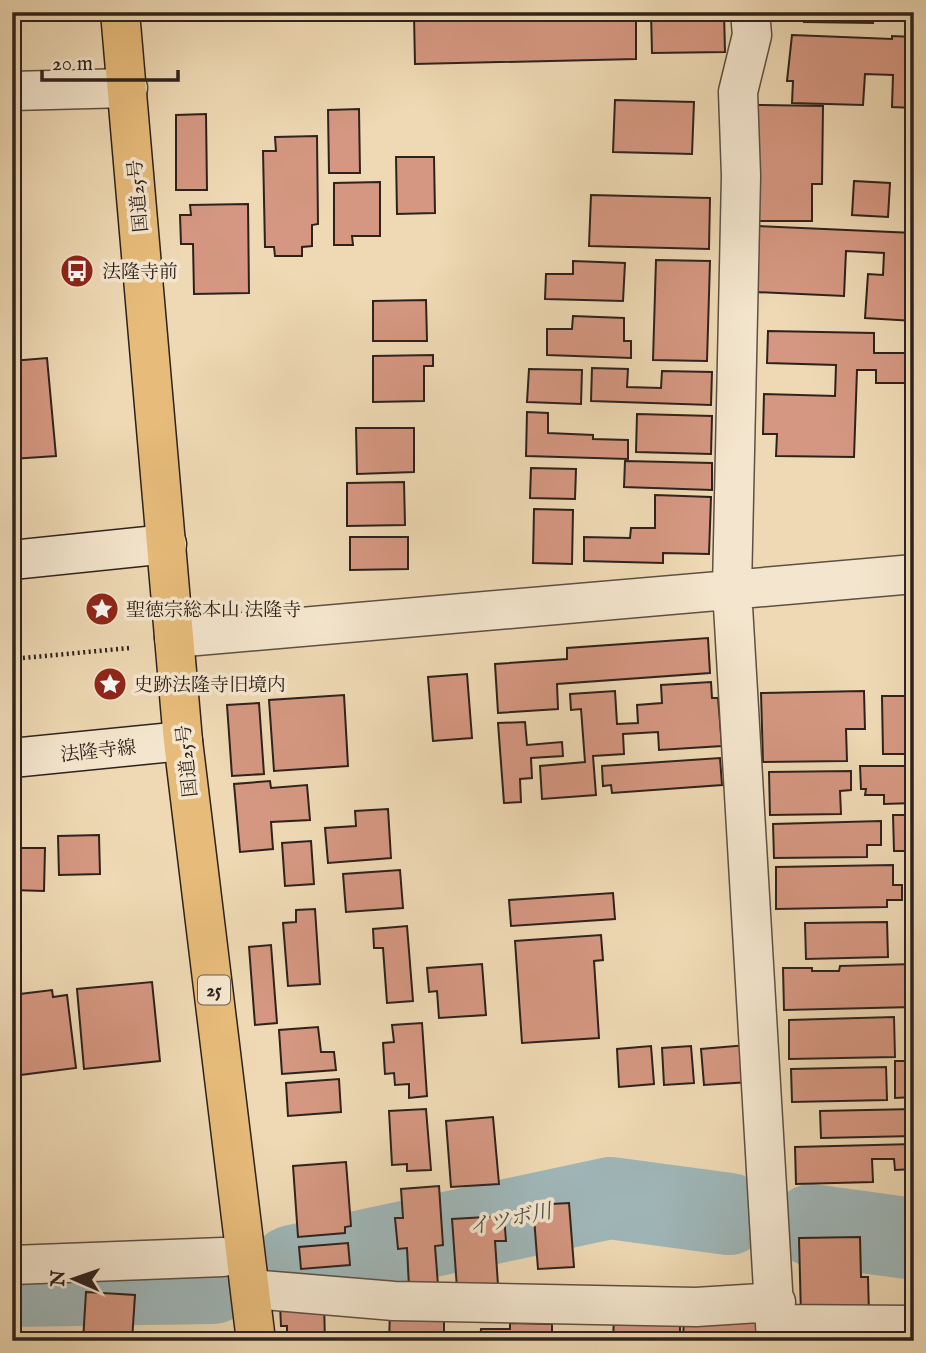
<svg xmlns="http://www.w3.org/2000/svg" width="926" height="1353" font-family="'IM FELL English','Noto Serif JP',serif">
<rect width="100%" height="100%" fill="#eed9b4"/>
<filter id="stains"><feTurbulence type="fractalNoise" baseFrequency=".00286" numOctaves="4"/><feColorMatrix values="0 0 0 0 .2 0 0 0 0 .09 0 0 0 0 .02 0 0 0 .5 -.17"/></filter>
<radialGradient id="worn" r=".72"><stop offset=".6" stop-color="#630" stop-opacity="0"/><stop offset="1" stop-color="#630" stop-opacity=".3"/></radialGradient>
<g fill="none" stroke-linecap="round" stroke-linejoin="round">
<path stroke="#9fb7b9" stroke-width="82" d="M812 1225 914 1239
M292 1266 610 1198 729 1214
M12 1286 213 1283"/>
</g>
<path fill="#d59781" stroke="#2e221d" stroke-width="2" d="M442 12H636V59L415 64 414 15H442Z
M651 12H724L725 52 652 53Z
M804 12H873V23L804 22Z
M792 35 892 39V36L914 37V108L892 107 893 75 865 74 863 105 792 103 793 81H787Z
M615 100 694 102 692 154 613 152Z
M758 105 823 106 822 184H812V221H756Z
M359 109 360 173H329L328 110Z
M206 114 207 190H176V115Z
M317 136 318 224 312 225V246L302 247V256H275L274 247H265L263 151H276L275 137Z
M396 157H434L435 213 397 214Z
M854 181 890 183 888 217 852 215Z
M380 182V236H352L353 245H334V183Z
M591 195 710 198 709 249 589 246Z
M248 204 249 293 194 294 193 244H181L180 215H191L190 205Z
M758 226 914 233V321L865 318 868 274 883 275 884 253 846 251 844 296 755 292Z
M656 260 710 261 707 361 653 360Z
M573 261 625 263 623 301 545 299 546 274H573Z
M426 300 427 341H373V301Z
M573 316 624 318V341H631V358L547 355V329H572Z
M768 331 874 333V353H914V383H876V370H857L854 457 776 456 777 434H763L764 394 835 396 836 365 767 363Z
M433 355V366H424V401L373 402V356Z
M47 358 56 456 12 459V361Z
M592 368 628 369 627 387 661 388 662 371 712 372 711 405 591 401Z
M529 369 582 370 581 404 527 402Z
M527 412 548 413V433L593 435V439L628 440V459L526 456Z
M637 414 712 416 711 454 636 452Z
M356 428H414V472L357 474Z
M625 461 712 463V490L624 487Z
M531 468 576 469 575 499 530 498Z
M404 482 405 525 347 526V483Z
M655 495 711 497 709 554 663 553V563L584 561V537L630 538 631 528H655Z
M534 509 573 510 572 564 533 563Z
M350 537H408V569L350 570Z
M708 638 710 673 557 684 558 709 498 713 495 664 567 659V648Z
M467 674 472 738 433 741 428 677Z
M711 682 712 698H718L722 746 659 750 658 732 623 734 624 754 593 756 596 795 542 799 540 766 585 762 581 709 571 710 570 694 615 691 617 724 638 723 637 705 662 703 661 685Z
M864 691 865 729H846L847 761 763 762 761 693Z
M344 695 348 766 274 771 269 700Z
M882 696H914V754H883Z
M259 703 264 774 232 776 227 705Z
M525 722 527 745 562 742 563 756 531 758 532 778 520 779 521 802 504 803 498 723Z
M720 758 722 785 612 793 611 785 603 786 602 766Z
M860 766H914V803L884 804V795H865L866 789H861Z
M851 771V790L840 791 841 814 770 815 769 772Z
M270 781 271 788 307 785 310 820 271 822 273 849 240 852 234 784Z
M388 809 391 858 328 863 325 828 356 826 355 811Z
M893 815H914V851H894Z
M881 821V845H867V857L774 858 773 824Z
M99 835 100 874 59 875 58 836Z
M311 841 314 884 285 886 282 843Z
M12 848H45L44 891 12 890Z
M893 865V885H902V900H887V907L776 909V867Z
M400 870 403 908 346 912 343 874Z
M613 893 615 919 511 926 509 900Z
M315 909 320 984 288 986 283 923 296 922V910Z
M887 922 888 957 806 959 805 923Z
M407 926 413 1001 387 1003 383 948H374L373 929Z
M601 935 603 960 594 961 599 1038 522 1043 515 941Z
M271 945 277 1023 255 1025 249 947Z
M482 964 486 1015 439 1018 437 991 429 992 427 968Z
M914 964V1007L784 1010 783 968H812V971H839L840 966Z
M152 982 160 1061 84 1069 77 989Z
M52 990 53 997 67 995 76 1068 12 1076V995Z
M894 1017 895 1057 789 1059V1020Z
M422 1023 427 1096 409 1098V1084L395 1085 394 1073 385 1074 383 1043 394 1042 392 1025Z
M318 1027 321 1052H334L336 1070 282 1074 279 1030Z
M747 1045 750 1082 704 1085 701 1049Z
M651 1046 654 1084 619 1087 617 1049Z
M691 1046 694 1083 664 1085 662 1048Z
M895 1061H914V1097L895 1098Z
M886 1067 887 1100 792 1102 791 1069Z
M339 1079 341 1112 288 1116 286 1083Z
M426 1109 431 1170 407 1171V1164L392 1165 389 1111Z
M914 1109V1136L821 1138 820 1111Z
M493 1117 499 1184 451 1187 446 1121Z
M914 1144V1169L895 1170 894 1159H872L873 1182 796 1184 795 1147Z
M346 1162 351 1226 345 1227V1233L298 1237 293 1166Z
M439 1186 443 1245 435 1246 438 1285 409 1287 407 1248 398 1249 395 1218H403L401 1189Z
M569 1203 574 1267 538 1269 533 1205Z
M504 1216 506 1241H495L498 1285 457 1288 452 1219Z
M860 1237 861 1277H868L869 1314 801 1315 799 1238Z
M348 1243 350 1265 301 1269 299 1247Z
M86 1292 135 1295 132 1341H83Z
M324 1303 325 1341H287V1326H281L280 1304Z
M390 1311 444 1312V1341H389Z
M614 1316 680 1318V1341H613Z
M684 1316 766 1319 765 1341H683Z
M510 1323 552 1324V1341H480L481 1329H510Z"/>
<g fill="none" stroke-linecap="round" stroke-linejoin="round">
<defs>
<path id="minor" d="M750 12 752 35 738 92 741 176 732 589 776 1341
M12 91 128 88
M174 638 914 574
M12 1265 223 1257
M251 1289 394 1301 696 1307 776 1302
M776 1324 914 1325"/>
<path id="secondary" d="M12 560 167 544
M12 758 183 741"/>
<path id="trunk" d="M120 12 183 741 256 1341"/>
</defs>
<use href="#minor" stroke="#5e5043" stroke-width="41"/>
<use href="#secondary" stroke="#2e221d" stroke-width="41"/>
<use href="#trunk" stroke="#2e221d" stroke-width="41"/>
<path stroke="#2e221d" stroke-width="4.5" stroke-dasharray="2 3.5" stroke-linecap="butt" d="M12 659 130 648"/>
<use href="#minor" stroke="#f4e6ce" stroke-width="38"/>
<use href="#secondary" stroke="#f4e6ce" stroke-width="38"/>
<use href="#trunk" stroke="#e7bc7a" stroke-width="38"/>
</g>
<defs>
<symbol id="bus-disc" viewBox="-11 -11 22 22"><circle r="9.5" fill="#8f2418" stroke="#f4e6ce"/><path d="M-5-6H5V4H4V6H2V4H-2V6H-4V4H-5ZM-3.5-4V0h7V-4ZM-3.5 1.2v1.5H-2V1.2ZM2 1.2v1.5H3.5V1.2Z" fill="#fff"/></symbol>
<symbol id="sight-disc" viewBox="-11 -11 22 22"><circle r="9.5" fill="#8f2418" stroke="#f4e6ce"/><path d="M0-6L1.8-2.2L6-1.7L2.9 1.2L3.7 5.4L0 3.3L-3.7 5.4L-2.9 1.2L-6-1.7L-1.8-2.2Z" fill="#fff"/></symbol>
</defs>
<g fill-rule="evenodd">
<use href="#bus-disc" x="58" y="252" width="38" height="38"/>
<use href="#sight-disc" x="83" y="590" width="38" height="38"/>
<use href="#sight-disc" x="91" y="665" width="38" height="38"/>
</g>
<g text-anchor="middle" stroke-width="7" stroke-linejoin="round" paint-order="stroke">
<rect fill="#f4e6ce" stroke="#695d52" stroke-width="2" x="198" y="975.5" width="32" height="29" rx="5"/>
<g font-size="18" font-weight="bold" fill="#2e221d">
<text x="214" y="996">25</text>
</g>
<g font-size="19" fill="#2e221d" stroke="#f4e6ce">
<text transform="translate(137 196) rotate(-95)" y="7">国道25号</text>
<text transform="translate(98 750) rotate(-6)" y="7">法隆寺線</text>
<text transform="translate(186 761) rotate(-96)" y="7">国道25号</text>
</g>
<g font-size="19" fill="#2e221d" stroke="#f4e6ce" text-anchor="start">
<text x="102" y="278">法隆寺前</text>
<text x="126" y="616">聖徳宗総本山 法隆寺</text>
<text x="134" y="691">史跡法隆寺旧境内</text>
</g>
<g font-size="21" font-style="italic" fill="#504f4c" stroke="#f4e6ce">
<text transform="translate(510 1219) rotate(-12)" y="7">イツボ川</text>
</g>
</g>
<rect width="926" height="1353" fill="none" stroke="#eed9b4" stroke-width="42"/>
<rect x="14" y="14" width="898" height="1325" fill="none" stroke="#2e221d" stroke-width="3.5"/>
<rect x="21" y="21" width="884" height="1311" fill="none" stroke="#2e221d" stroke-width="2"/>
<g transform="translate(74 1279) rotate(272)" stroke="#f4e6ce" stroke-width="5" paint-order="stroke">
<path d="M0-5L12 26L0 18L-12 26Z" fill="#2e221d"/>
<text y="-10" font-size="19" font-weight="bold" text-anchor="middle" fill="#2e221d">N</text>
</g>
<path d="M42 70v10h136v-10" fill="none" stroke="#2e221d" stroke-width="3.5"/>
<text x="52" y="70" font-size="21" fill="#2e221d" stroke="#f4e6ce" stroke-width="5" paint-order="stroke">20 m</text>
<rect width="100%" height="100%" filter="url(#stains)"/>
<rect width="100%" height="100%" fill="url(#worn)"/>
</svg>
